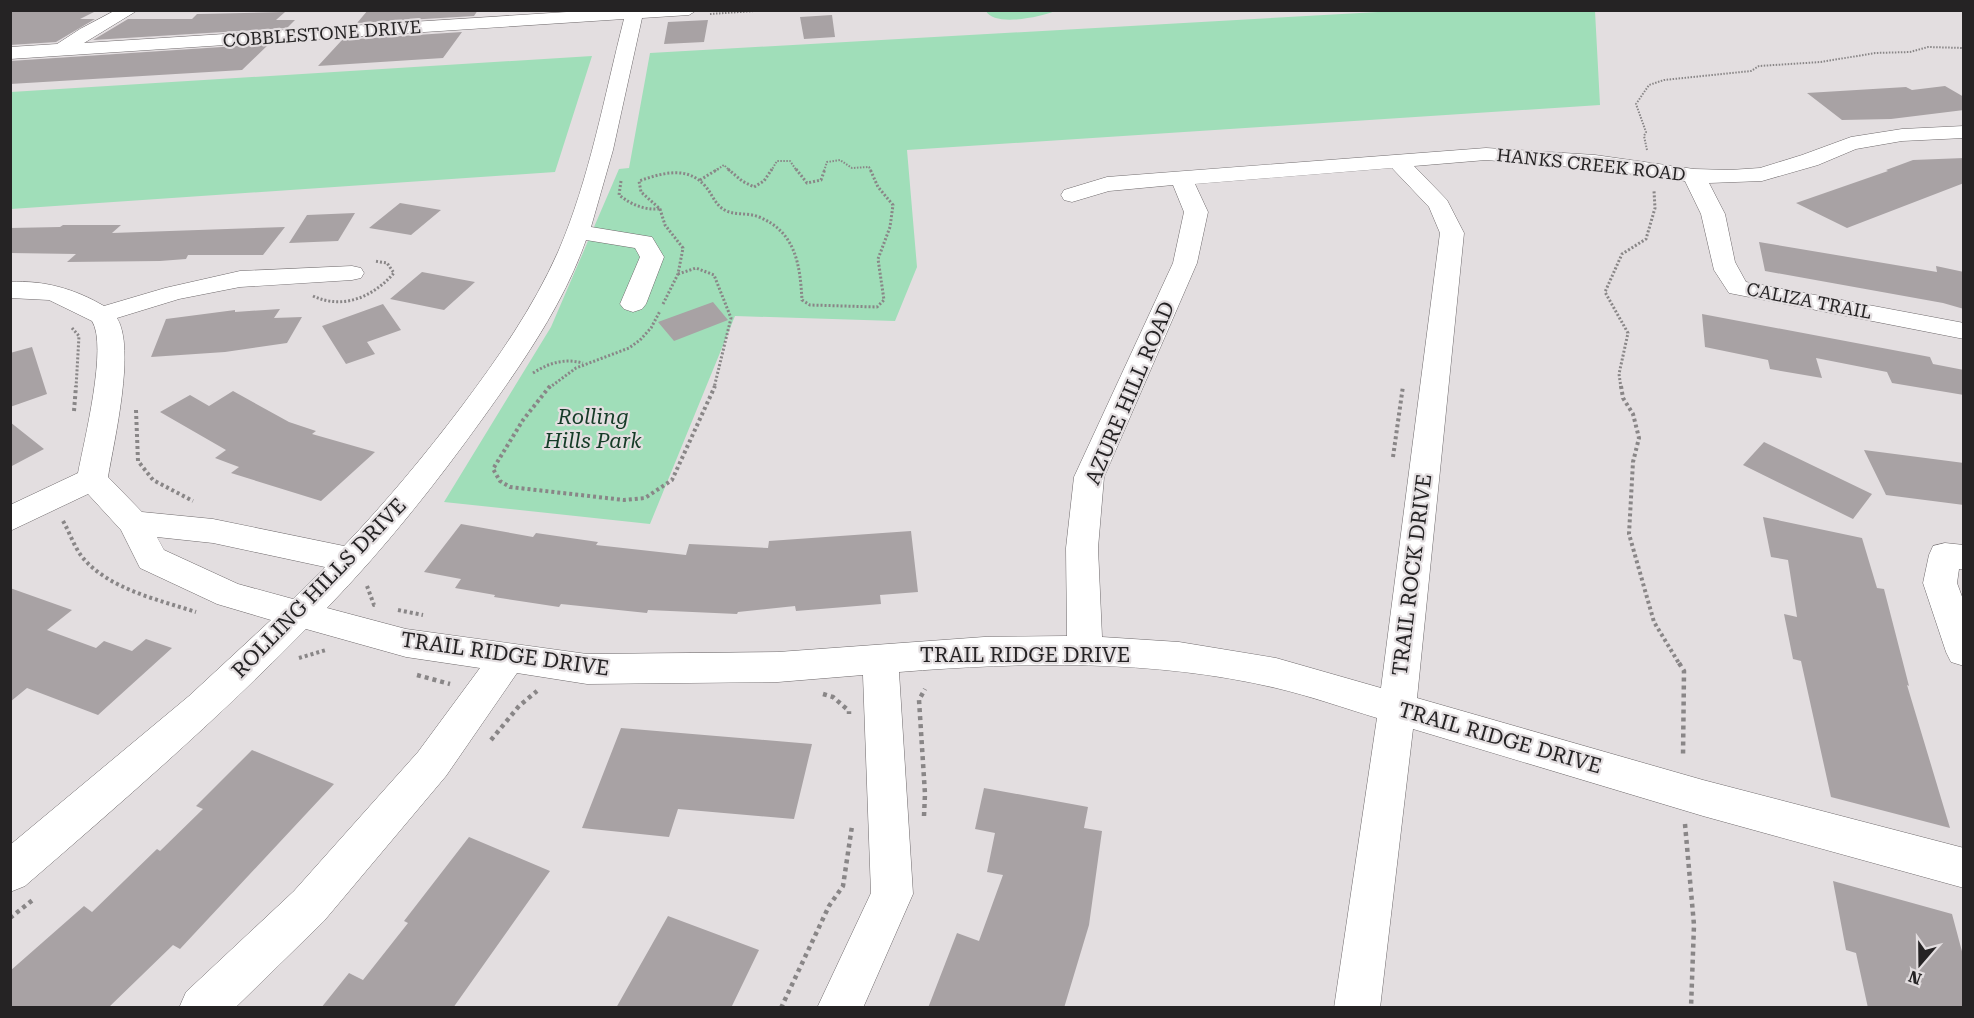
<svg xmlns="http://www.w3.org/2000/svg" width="1974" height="1018" font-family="'Roboto Serif',serif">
<rect width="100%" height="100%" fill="#e3dee0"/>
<path fill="#a0deb9" d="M986 11V10L1055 11C1041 17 994 27 986 11Z
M1396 11H1595L1600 105 907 150 917 267 895 321 735 316 650 524 444 502 551 327 619 169 629 168 650 53Z
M592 56 555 172 11 209V92Z"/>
<path fill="#a8a2a4" d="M10 10H98L80 19H95L56 42 10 45Z
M368 10H478L474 16 357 23Z
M285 12 276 20H295L287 28 93 40 128 19H192L197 14Z
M832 15 835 37 804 39 800 17Z
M708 20 704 42 664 44 668 22Z
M462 32 443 58 318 66 342 40Z
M269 44 242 70 10 84V61Z
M1945 86 1964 97V110L1891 119 1842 120 1807 93 1906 87 1912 90Z
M1964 158V183L1847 228 1796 203 1888 171 1886 170 1913 160Z
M400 203 441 210 411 235 369 228Z
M355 213 338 241 289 243 307 215Z
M63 225H121L112 233 285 227 263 255H188L186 259 160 261 67 262 76 254 10 253V228L60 227Z
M1759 242 1937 272 1936 266 1964 272V309L1943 303 1765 271Z
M422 272 475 282 444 310 390 299Z
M713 302 728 320 674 341 658 322Z
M383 304 401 330 367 342 375 354 346 364 322 326Z
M280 309 274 318 302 317 287 343 225 352 151 357 166 319 235 310V312Z
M1702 314 1930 357 1933 364 1964 370V395L1892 383 1887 372 1816 358 1822 378 1770 369 1768 360 1705 347Z
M32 347 47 394 10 407V353Z
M233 391 289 422 316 431 312 434 375 452 321 501 231 473 239 467 215 458 226 450 160 412 190 395 209 406Z
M10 422 44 449 10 467Z
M1764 442 1872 494 1853 519 1743 465Z
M1864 450 1964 463V505L1886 495Z
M1763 517 1862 538 1877 588 1884 589 1909 686 1907 685 1950 828 1831 797 1801 661 1793 659 1784 614 1797 617 1788 560 1771 557Z
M461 524 533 537 536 533 598 542 596 545 686 555 689 544 768 548 769 541 911 531 918 592 880 595 881 604 796 611 795 606 738 612 737 614 648 610 647 613 561 604 559 607 494 597 495 595 455 588 461 579 424 572Z
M10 588 72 610 47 630 96 648 104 641 132 651 146 639 172 648 98 715 27 688 10 702Z
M621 728 812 744 794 819 678 809 669 837 582 828Z
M252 750 334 784 180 949 173 945 108 1008H10V971L84 906 92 912 157 849 160 851 203 809 196 806Z
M984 788 1088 807 1084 828 1102 831 1089 925 1064 1008H928L957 933 979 941 1003 875 987 872 995 833 975 829Z
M469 837 550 871 453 1008H321L349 973 363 980 408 923 404 921Z
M1833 881 1952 914 1964 959V1008H1868L1856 953 1846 950Z
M668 916 759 950 731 1008H616Z"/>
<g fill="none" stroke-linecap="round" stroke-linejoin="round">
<defs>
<path id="minor" d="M116 10H138L84 43 598 10H697L689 15 642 18 613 150 591 227 652 237 664 257 646 304 642 309 633 312 624 309 620 304 640 257 635 248 586 240C563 305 523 362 483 418 435 485 384 549 327 608L406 629 587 654 778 652 984 637 1067 636 1066 548 1074 477 1173 263 1184 212 1173 185 1109 191 1072 202 1064 200 1061 195 1064 190 1107 177 1486 148 1595 155 1694 169 1730 170 1760 168 1802 155 1851 137 1902 129 1964 126V138L1902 141 1856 149 1818 165 1762 181 1709 183 1725 214 1735 262 1746 282 1964 323V339L1729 293 1714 270 1701 214 1685 181 1595 169 1486 160 1414 166 1447 200 1464 233 1417 698 1703 780 1964 848V888L1703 816 1413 729 1380 1008H1334L1377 718C1344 708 1310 696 1276 688 1153 659 1024 662 899 672L913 894 863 1008H817L871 893 863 675 778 682 587 684 517 673 446 776 324 921 235 1008H179L186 992 294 891 418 752 480 668 406 657 306 629C217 720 121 803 25 886L10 892V845L189 696 271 620 217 604 140 568 121 530 88 494 10 531V505L78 473C84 441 108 346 92 321L49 300 10 298V282C44 280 75 289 104 306L165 288 240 271 352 266 361 268 364 273 361 278 352 280 240 287 179 299 117 318C136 348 114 441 108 477L142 512 213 519 344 546C386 502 425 455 462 406 498 358 533 308 558 252 590 178 604 97 624 19L10 59V47L57 44 80 29ZM1392 168 1429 207 1440 233 1381 688 1276 658 1179 642 1102 637 1098 548 1104 477 1197 263 1208 212 1195 184ZM157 537 213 543 325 567 293 599 238 584 164 550Z
M1945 543 1964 545V569H1959L1957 583 1964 602V666L1951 662 1946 652 1923 583 1929 555 1933 546Z"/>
</defs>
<use href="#minor" stroke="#6f6a6c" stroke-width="1"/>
<path stroke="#898687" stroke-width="2" stroke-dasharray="1.5 1.5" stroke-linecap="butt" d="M1180 10H1203
M710 14 770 10
M1647 150 1644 136 1646 132 1636 104 1649 85 1664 80 1751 71 1759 66 1821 62 1875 53 1910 52 1928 47 1964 48
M715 171 724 165 730 171
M771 171 777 161H790L797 171
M824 171 827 162 840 160 852 168 869 167 871 171"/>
<path stroke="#898687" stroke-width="3" stroke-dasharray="2 2" stroke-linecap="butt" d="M728 169 742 181 754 187 764 181 772 169
M796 169 807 183 821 180 825 169
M700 180 718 169
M621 181 619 195C632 205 644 210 660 209
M678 274 696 268 714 275 731 318 714 388
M313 296C343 310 373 297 394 273L387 263 374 261
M663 304 678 274 683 248 665 225 660 209 641 192 639 181C662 173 688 165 706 187 712 194 715 204 723 209 733 216 747 212 759 217 796 232 800 265 802 300L810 305 877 307 884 300 878 259 890 227 893 205 878 187 870 169
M72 328 79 336 76 388
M533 373C549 363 564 358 583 363
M549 388 576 368 629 348 640 340 651 328 660 311
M1621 388 1619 374 1628 333 1605 292 1622 254 1646 239 1655 208 1654 191"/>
<path stroke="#898687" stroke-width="4" stroke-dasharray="3 3" stroke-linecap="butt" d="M550 386 523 420 493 469 500 481 510 487 624 500 645 498 672 480 715 386
M1621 386 1623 398 1633 414 1639 438 1633 462 1629 534 1654 622 1680 665
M136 410 138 461 153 480 193 501
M74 411 76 386
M1393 457 1403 386
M63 521C70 533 74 547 83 558 109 589 159 600 196 612
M367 586 374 605H376
M398 610 423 615
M299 658 326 650"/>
<path stroke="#898687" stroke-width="4.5" stroke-dasharray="4 4" stroke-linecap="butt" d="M1679 663 1684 671 1683 757
M417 675 450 684
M823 694 833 697 849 711V714
M491 740 519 706 537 691
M924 816 925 794 919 700 925 689
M1685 824 1694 925 1691 1008
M10 918 34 899
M781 1008 829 906 843 886 852 826"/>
<use href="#minor" fill="#fff" fill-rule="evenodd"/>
</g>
<g text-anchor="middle" stroke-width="4.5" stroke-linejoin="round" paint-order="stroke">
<g font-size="18" fill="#252324" stroke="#e3dee0">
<text transform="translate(322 34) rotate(-4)" y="6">COBBLESTONE DRIVE</text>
<text transform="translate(1591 165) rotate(6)" y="6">HANKS CREEK ROAD</text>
<text transform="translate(1809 301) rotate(11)" y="6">CALIZA TRAIL</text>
</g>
<g font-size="21" fill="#252324" stroke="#e3dee0">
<text transform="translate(1130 393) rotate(-67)" y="7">AZURE HILL ROAD</text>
<text transform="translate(1412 575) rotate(-83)" y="7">TRAIL ROCK DRIVE</text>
<text transform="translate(319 588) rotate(-46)" y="7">ROLLING HILLS DRIVE</text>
<text transform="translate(505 654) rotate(8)" y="7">TRAIL RIDGE DRIVE</text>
<text x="1025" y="662">TRAIL RIDGE DRIVE</text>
<text transform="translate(1500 738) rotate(16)" y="7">TRAIL RIDGE DRIVE</text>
</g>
<g font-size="21" font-style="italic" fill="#153b27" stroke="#e3dee0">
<text x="593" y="424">Rolling<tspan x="593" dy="24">Hills Park</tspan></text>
</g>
</g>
<rect width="1974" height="1018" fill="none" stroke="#252324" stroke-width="24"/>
<g transform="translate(1920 964) rotate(200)" stroke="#e3dee0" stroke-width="4.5" paint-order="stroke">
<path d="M0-4.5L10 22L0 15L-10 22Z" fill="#252324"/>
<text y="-9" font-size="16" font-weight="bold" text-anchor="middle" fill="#252324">N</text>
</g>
</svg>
